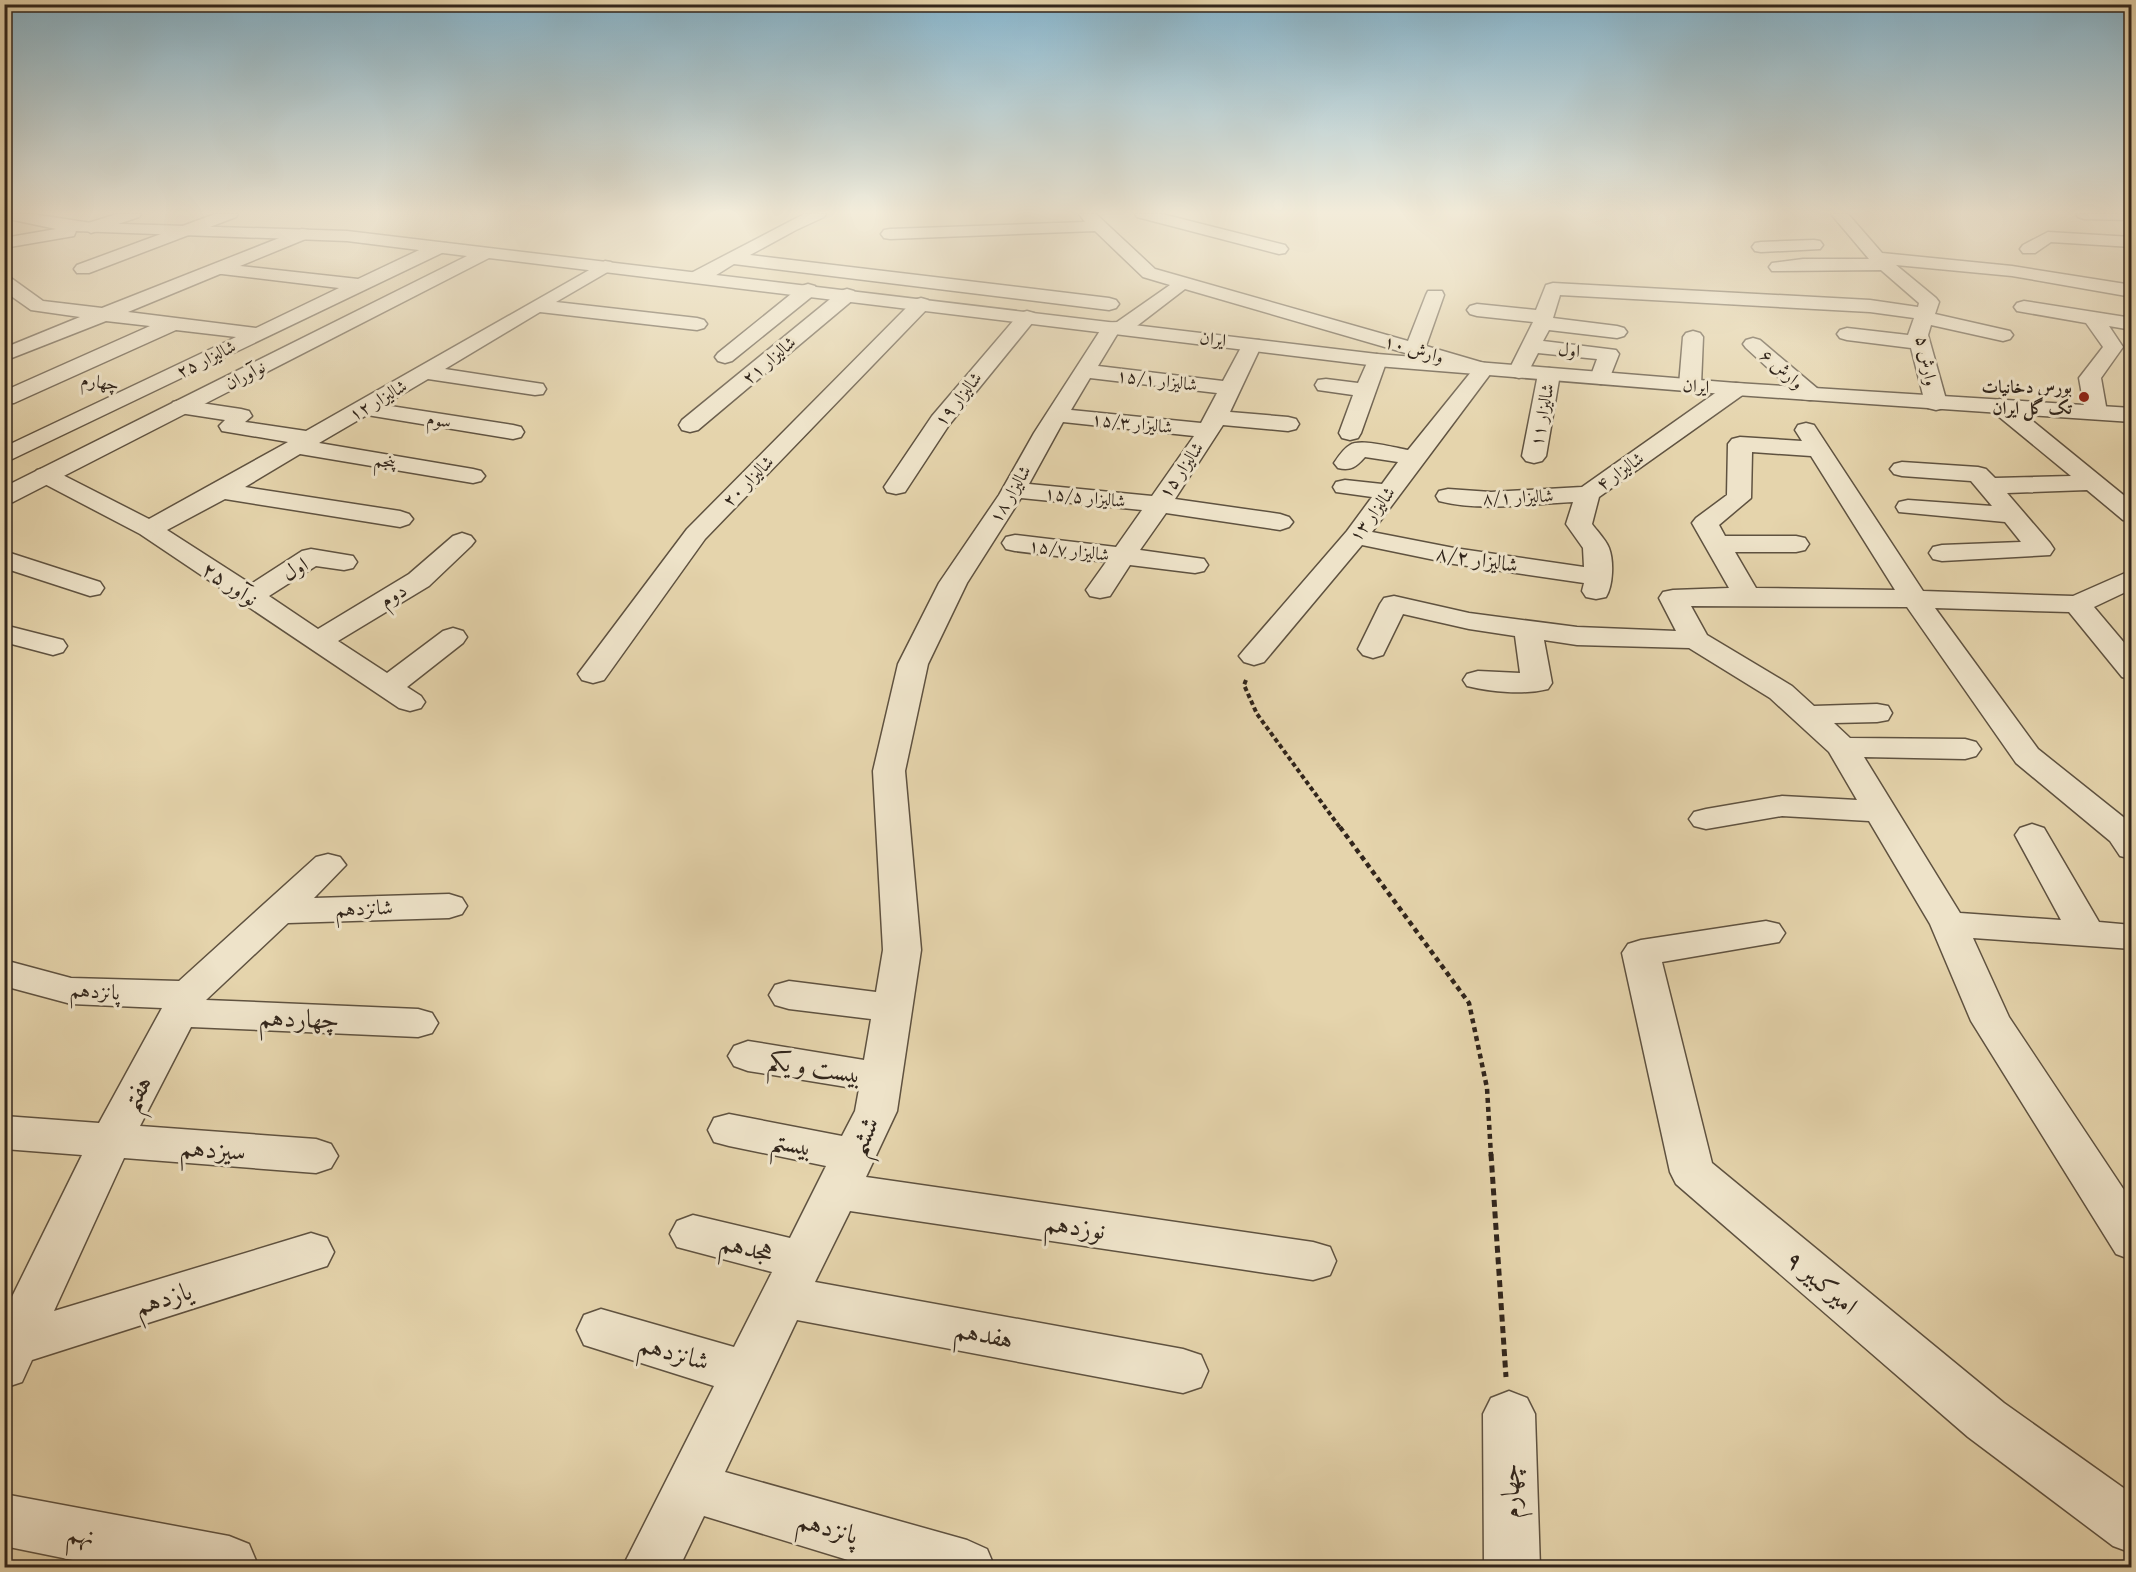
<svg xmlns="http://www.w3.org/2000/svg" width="2136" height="1572" font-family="'Sorts Mill Goudy',Amiri,serif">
<rect width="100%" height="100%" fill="#e5d4ac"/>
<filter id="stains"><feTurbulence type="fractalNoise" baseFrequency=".00333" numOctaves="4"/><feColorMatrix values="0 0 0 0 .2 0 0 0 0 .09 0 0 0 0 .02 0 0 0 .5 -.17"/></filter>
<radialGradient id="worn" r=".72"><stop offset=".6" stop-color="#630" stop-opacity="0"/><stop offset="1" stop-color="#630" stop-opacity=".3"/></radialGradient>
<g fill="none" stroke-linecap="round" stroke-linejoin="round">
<defs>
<path id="minor" d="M117 214H141L139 217 91 233 83 228 85 224Z
M215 214H238L236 217 89 273H77L74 269 77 265Z
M804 214H826L824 217 796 230 750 255 1109 298 1116 300 1119 304 1116 308 1109 310 734 264C722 271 705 285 691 281L688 277 691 273Z
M1079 214H1096L1155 269 1408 341 1426 295 1428 291H1442L1444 295 1426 346 1491 365 1494 369 1372 532 1454 548 1584 567 1583 548 1566 524 1573 502C1530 504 1482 512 1439 501L1436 496 1439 491 1448 489 1491 492 1582 487 1728 384 1736 383 1744 384 1747 389 1744 394 1599 497 1592 524C1597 531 1606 540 1609 548 1614 561 1613 586 1606 597L1596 599 1586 597 1582 591 1584 583 1454 564 1362 545 1264 662 1254 665 1244 662 1239 656 1244 650 1347 531 1372 497 1336 492 1333 487 1336 482 1345 480 1382 484 1398 462 1365 457C1356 467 1351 471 1338 468L1334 463C1338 457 1344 448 1350 445 1360 438 1396 448 1408 450L1471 372 1185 289 1129 332 1118 333 1098 366 1223 381 1245 340H1259L1262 344 1230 412 1288 417 1296 419 1299 424 1296 429 1288 431 1223 425 1175 499 1280 514 1289 517 1293 522 1289 527 1280 530 1166 513 1140 550 1204 559 1208 565 1204 571 1195 573 1130 565 1110 596 1100 598 1090 596 1086 590 1106 562 1015 551 1006 549 1002 543 1006 537 1015 535 1116 547 1142 510 1021 498 967 583 928 664 905 771 921 950 897 1111 866 1177 1313 1242 1330 1247 1336 1261 1330 1275 1313 1280 850 1211 815 1282 1183 1349 1201 1355 1208 1371 1201 1387 1183 1393 797 1320 725 1472 967 1540 987 1549 995 1568H874L704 1516 679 1568H622L714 1386 584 1345 577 1330 584 1315 601 1309 734 1347 772 1272 677 1247 670 1234 677 1221 693 1215 790 1238 826 1166 729 1146 714 1142 708 1130 714 1118 729 1114 842 1136 855 1111 859 1089 748 1071 734 1066 728 1056 734 1046 748 1041 864 1060 871 1019 789 1009 775 1005 769 995 775 985 789 981 876 992 883 950 873 771 898 664 939 583 999 495 1034 433 1105 323 1117 322 1170 285 1143 277 1095 231 890 239 884 238 881 234 884 230 890 229 1085 222ZM1090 378 1217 393 1201 423 1071 410ZM1063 422 1194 436 1152 496 1029 484Z
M1135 214H1162L1285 245 1288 249 1285 253 1279 254 1137 217Z
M1831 214H1848L1882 253 2012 266 2132 285V297L2012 276 1896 265 1936 298 1939 302 1935 314 2010 331 2013 335 2010 339 2003 341 1931 325 1928 335 1947 403 1944 408 1936 410 1928 408 1925 403 1911 348 1847 340 1840 338 1837 334 1840 330 1847 328 1908 335 1914 318 1870 312 1560 295 1553 318 1617 326 1624 328 1627 332 1624 336 1617 338 1549 330 1543 341 1616 350 1619 354 1608 382 1601 384 1594 382 1590 378 1597 359 1538 353 1526 376 1519 378 1512 376 1508 372 1533 322 1477 316 1470 314 1467 310 1470 306 1477 304 1536 310 1546 285 1553 283 1870 300 1918 307 1919 303 1881 270 1772 271 1769 267 1772 263 1803 259H1869Z
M2076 214H2132V220L2084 219 2078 217Z
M302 229 308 230 311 234 308 238 240 266 358 279 434 243H446L449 247 446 251 4 463V447L236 337 176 330 14 403 4 404V391L150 326 106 321 4 361V348L80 317 31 310 4 291V277L11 278 43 301 102 308ZM220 274H222L339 288 256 328 128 312Z
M2048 232 2132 237V247L2051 242 2035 253H2023L2020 249 2023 245Z
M1814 240 1820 241 1823 245 1820 249 1761 252 1755 251 1752 247 1755 243 1761 242Z
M605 261 611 262 614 266 611 270 556 302 697 318 704 320 707 324 704 328 697 330 540 312 445 369 543 384 546 389 543 394 535 395 428 379 384 405 513 425 521 427 524 432 521 437 513 439 367 415 319 443 473 469 481 471 485 476 481 481 473 483 300 454 245 487 400 511 409 514 413 519 409 524 400 527 225 499 167 530 251 584 302 551 311 549 353 556 357 562 353 568 344 570 316 566 269 596 318 629 409 574 453 536 462 533 471 536 475 541 471 546 429 586 338 641 387 673 443 631 453 628 463 631 467 637 463 643 407 687 421 696 425 702 421 708 410 711 399 708 140 534 37 480 33 475 37 470 45 468 53 470 149 519 288 442 222 431 219 426 225 420 173 412 170 407 173 402 181 400 241 409 249 411 252 416 245 422 306 431Z
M808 284 815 286 817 290 815 294 732 361 725 363 718 361 715 357 718 353 801 286Z
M847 289 854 291 856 295 854 299 698 430 690 432 682 430 679 425 682 420 840 291Z
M921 298 928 300 931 304 928 308 705 539 604 680 593 683 582 680 578 674 687 529 914 300Z
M2024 301 2132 318V330L2109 326 2123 347 2101 378 2107 412 2104 417 2096 419 2088 417 2085 412 2079 378 2103 347 2086 323 2017 311 2014 307 2017 303Z
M1027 311 1034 313 1037 317 949 425 905 492 896 494 887 492 884 487 932 416 1020 313Z
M1693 331 1700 333 1703 337 1701 385 1698 390 1690 391 1682 390 1679 385 1683 337 1686 333Z
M1753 338 1760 340 1818 389 1821 394 1818 399 1810 400 1802 399 1746 348 1743 344 1746 340Z
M1377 354 1384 356 1387 360 1361 433 1358 438 1350 440 1342 438 1339 433 1353 395 1318 390 1315 385 1318 380 1326 379 1358 383 1370 356Z
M1549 368 1556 370 1560 374 1546 456 1542 461 1534 463 1526 461 1522 456 1538 374 1542 370Z
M2000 399 2008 401 2132 502V522L2123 520 2087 490 2007 493 2050 543 2054 549 2050 555 1942 561 1933 559 1929 553 1933 547 1942 545 2021 542 2005 522 1899 512 1896 507 1899 502 1908 500 1992 506 1971 481 1902 476 1894 474 1890 469 1894 464 1902 462 1978 467 1986 469 1995 478 2071 476 1992 411 1989 406 1992 401Z
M1806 423 1814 425 1923 591 2073 596 2132 570V589L2094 607 2132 652V680L2122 677 2069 612 1935 608 2038 749 2132 824V859L2120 856 2110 841 2016 763 1907 607 1691 606 1707 635 1792 686 1814 706 1877 704 1888 706 1892 713 1888 720 1877 722 1834 723 1850 738 1965 739 1976 742 1981 749 1976 756 1965 759 1864 757 1960 913 2061 920 2015 835 2020 828 2032 824 2044 828 2099 922 2132 925V949L1973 938 2009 1017 2132 1202V1260L2116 1254 1971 1021 1930 924 1869 821 1782 816 1706 829 1694 826 1689 819 1694 812 1706 809 1782 796 1857 800 1829 752 1770 698 1689 648 1577 645 1544 640 1552 683 1548 689C1524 695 1491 692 1467 686L1463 680 1467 674 1478 671 1520 673 1515 636 1469 629 1403 614 1383 655 1373 658 1363 655 1358 649 1380 604 1384 598 1394 596 1469 613 1577 627 1676 631 1659 598 1663 592 1673 590 1729 588 1692 523 1696 518 1727 495 1728 444 1732 439 1740 437 1802 441 1795 430 1798 425ZM1752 452 1811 456 1895 590 1756 588 1735 552H1796L1805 550 1809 544 1805 538 1796 536H1725L1719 525 1751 498Z
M4 551 100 582 104 588 100 594 90 596 4 568Z
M4 625 63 640 67 646 63 652 53 655 4 642Z
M328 854 340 857 346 865 314 898 449 894 462 898 467 906 462 914 449 918 288 923 206 1000 418 1009 432 1013 438 1023 432 1033 418 1037 191 1027 140 1126 316 1139 331 1144 338 1156 331 1168 316 1173 124 1158 54 1311 311 1233 327 1238 334 1252 327 1266 32 1360 22 1382 4 1388V1313L82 1155 4 1149V1116L99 1123 162 1008 71 1004 4 986V960L71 978 179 981 316 857Z
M1766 921 1779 924 1785 933 1779 942 1662 962 1712 1163 2004 1403 2132 1494V1553L2113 1546 1968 1437 1676 1184 1670 1172 1622 953 1628 944 1641 940Z
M1509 1391 1527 1398 1535 1414 1540 1568H1484L1483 1414 1491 1398Z
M4 1494 229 1536 249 1544 257 1563 255 1568H112L4 1546Z"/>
<path id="tertiary" d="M4 214H32L91 223 347 231 1377 354 1736 383 2132 408V422L1736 395 1377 366 489 258 13 502 4 504V487L467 256 347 241 76 231 74 236 68 237 4 248V238L56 229 4 218Z"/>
</defs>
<use href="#minor" stroke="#5f5240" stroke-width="3"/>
<use href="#tertiary" stroke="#5f5240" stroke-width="3"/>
<path stroke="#32261c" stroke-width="4" stroke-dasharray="4.5 3" stroke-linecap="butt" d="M1246 680 1244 685 1257 714 1341 829"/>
<path stroke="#32261c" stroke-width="4.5" stroke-dasharray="5 4" stroke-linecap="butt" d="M1340 827 1469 1003 1487 1088 1491 1156"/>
<path stroke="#32261c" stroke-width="5" stroke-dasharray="7 4.5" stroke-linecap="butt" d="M1491 1154 1506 1377"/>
<use href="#minor" fill="#eee3c9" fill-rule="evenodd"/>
<use href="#tertiary" fill="#eee3c9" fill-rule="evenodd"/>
</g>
<linearGradient id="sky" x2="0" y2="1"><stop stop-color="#87b6ce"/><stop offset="0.49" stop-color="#f3ecda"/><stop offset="1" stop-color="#f3ecda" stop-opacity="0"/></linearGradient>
<rect width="2136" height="434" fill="url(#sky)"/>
<circle fill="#8f2418" stroke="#eee3c9" stroke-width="2" cx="2084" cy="397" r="6"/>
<g text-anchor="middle" stroke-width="6" stroke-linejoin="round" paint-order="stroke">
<g font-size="18" fill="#32261c" stroke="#eee3c9">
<text transform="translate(1213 339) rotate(7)" y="6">ایران</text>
<text transform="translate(1414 349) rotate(16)" y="6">وارش ۱۰</text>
<text transform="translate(1569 350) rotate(6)" y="6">اول</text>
<text transform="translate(206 359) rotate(-26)" y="6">شالیزار ۲۵</text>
<text transform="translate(769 360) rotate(-40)" y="6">شالیزار ۲۱</text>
<text transform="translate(1927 361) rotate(79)" y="6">وارش ۵</text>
<text transform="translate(1782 369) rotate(41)" y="6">وارش ۶</text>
<text transform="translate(245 375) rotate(-27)" y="6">نوآوران</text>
<text transform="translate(1157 380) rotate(7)" y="6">شالیزار ۱۵/۱</text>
<text transform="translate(100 382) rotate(8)" y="6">چهارم</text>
<text transform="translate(1696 386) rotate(4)" y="6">ایران</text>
<text transform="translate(958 399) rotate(-51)" y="6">شالیزار ۱۹</text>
<text transform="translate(378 400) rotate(-30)" y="6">شالیزار ۱۲</text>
<text transform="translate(1542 415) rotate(-79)" y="6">شالیزار ۱۱</text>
<text transform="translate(439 420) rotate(9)" y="6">سوم</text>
<text transform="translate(1132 423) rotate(6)" y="6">شالیزار ۱۵/۳</text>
<text transform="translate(385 461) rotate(9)" y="6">پنجم</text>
<text transform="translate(1181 470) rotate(-55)" y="6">شالیزار ۱۵</text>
<text transform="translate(1620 471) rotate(-35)" y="6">شالیزار ۴</text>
<text transform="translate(748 481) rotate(-45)" y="6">شالیزار ۲۰</text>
<text transform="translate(1010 494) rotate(-59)" y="6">شالیزار ۱۸</text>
<text transform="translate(1085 497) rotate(6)" y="6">شالیزار ۱۵/۵</text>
<text transform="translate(1518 497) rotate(-2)" y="6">شالیزار ۸/۱</text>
<text transform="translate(1372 514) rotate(-53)" y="6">شالیزار ۱۳</text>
<text transform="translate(1069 550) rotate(7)" y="6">شالیزار ۱۵/۷</text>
</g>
<g font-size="18" font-weight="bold" fill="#32261c" stroke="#eee3c9" text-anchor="end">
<text x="2072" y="393">بورس دخانیات<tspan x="2072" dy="21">تک گل ایران</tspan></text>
</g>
<g font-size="21" fill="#32261c" stroke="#eee3c9">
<text transform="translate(1477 559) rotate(9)" y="7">شالیزار ۸/۲</text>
<text transform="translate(295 569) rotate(-31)" y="7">اول</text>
<text transform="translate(230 584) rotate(34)" y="7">نوآور ۲۵</text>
<text transform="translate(393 595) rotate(-31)" y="7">دوم</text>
<text transform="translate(364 908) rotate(-2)" y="7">شانزدهم</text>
<text transform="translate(95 991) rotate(4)" y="7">پانزدهم</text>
</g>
<g font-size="26" fill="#32261c" stroke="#eee3c9">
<text transform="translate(299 1018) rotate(2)" y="9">چهاردهم</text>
<text transform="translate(815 1067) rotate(9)" y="9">بیست و یکم</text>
<text transform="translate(136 1093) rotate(-62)" y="9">هفتم</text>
<text transform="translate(863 1136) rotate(-65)" y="9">ششم</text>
<text transform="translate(792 1143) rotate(11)" y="9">بیستم</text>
<text transform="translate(213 1149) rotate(4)" y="9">سیزدهم</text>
<text transform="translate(1075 1226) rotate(8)" y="9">نوزدهم</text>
<text transform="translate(747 1247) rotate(14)" y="9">هجدهم</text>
<text transform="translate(1822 1282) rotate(40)" y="9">امیرکبیر ۹</text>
<text transform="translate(163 1298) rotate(-17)" y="9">یازدهم</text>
<text transform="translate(984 1334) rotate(11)" y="9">هفدهم</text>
<text transform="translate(674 1352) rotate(16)" y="9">شانزدهم</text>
<text transform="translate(1510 1491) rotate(-91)" y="9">چهارم</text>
<text transform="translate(828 1527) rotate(16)" y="9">پانزدهم</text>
<text transform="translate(81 1534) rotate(11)" y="9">نهم</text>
</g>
</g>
<rect width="2136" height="1572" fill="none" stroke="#e5d4ac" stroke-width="24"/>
<rect x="6" y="6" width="2124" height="1560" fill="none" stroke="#32261c" stroke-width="3"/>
<rect x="12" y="12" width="2112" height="1548" fill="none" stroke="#32261c" stroke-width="1.5"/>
<rect width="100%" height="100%" filter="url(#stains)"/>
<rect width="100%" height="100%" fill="url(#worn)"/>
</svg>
